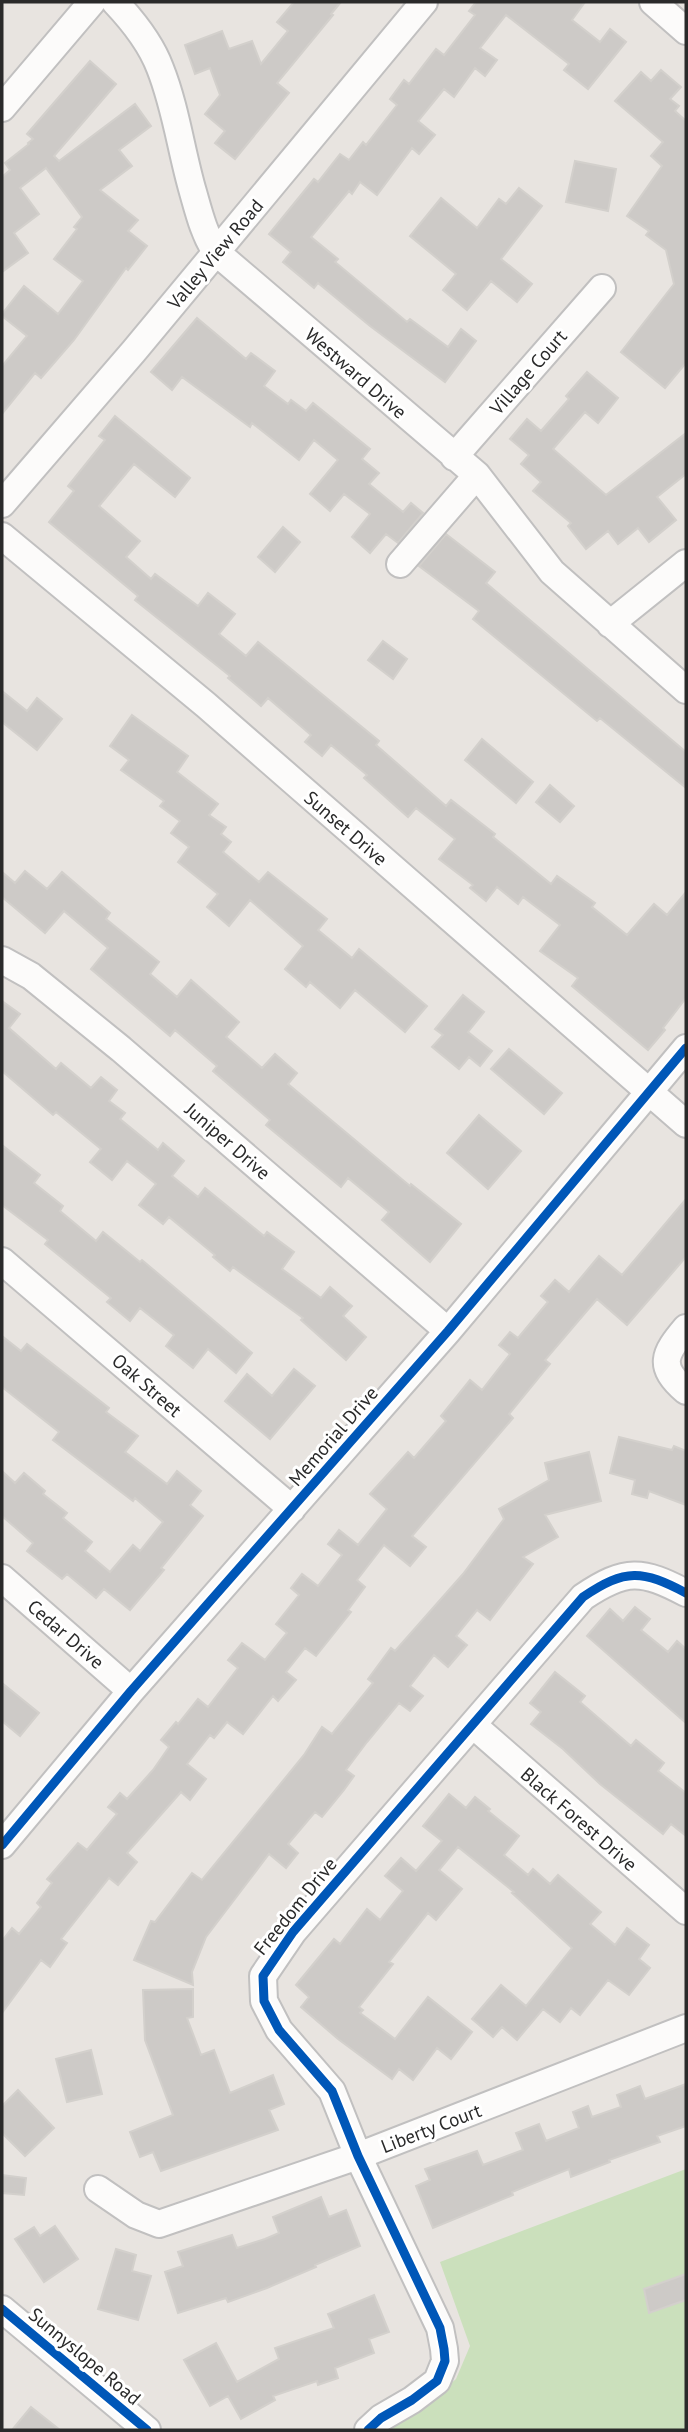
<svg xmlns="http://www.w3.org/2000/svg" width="688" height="2432" font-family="'PT Sans',sans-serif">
<rect width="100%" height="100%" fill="#e8e4e0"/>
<path fill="#cbe0bc" d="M686 2169V2430H388L418 2412 456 2379 470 2346 440 2262Z"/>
<path fill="#cdcac7" stroke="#d3d0cc" stroke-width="2" d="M294 2H341L331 14 333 15 277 83 289 93 235 159 215 143 225 131 205 114 220 95 210 68 195 74 185 45 222 31 229 49 252 41 261 64 288 31 277 22Z
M476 2H585L572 20 600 42 610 29 626 42 588 89 564 70 569 64 506 15 480 48 497 60 485 76 475 68 454 97 444 89 418 121 435 135 419 154 412 148 377 195 360 182 352 194 349 191 311 237 338 259 335 262 407 322 410 319 448 347 461 329 476 341 445 382 370 326 318 283 314 288 283 262 291 252 269 234 314 179 318 182 340 154 349 160 363 142 366 145 397 105 390 99 404 80 409 84 436 49 444 55 475 15 469 11Z
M90 61 116 84 54 156 59 161 135 104 151 126 119 150 132 166 100 190 138 220 128 231 147 246 128 270 126 268 74 340 41 378 35 373 2 414V366L27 336 2 316V314L24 286 58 314 83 281 54 259 77 229 74 227 82 217 46 168 20 188 39 214 14 233 28 253 2 272V177L10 170 5 163 29 144 28 143 33 139 27 134Z
M661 70 681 87 670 99 679 106 675 111 686 121V363L665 388 621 352 674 284 666 250 646 235 649 231 627 216 662 166 651 156 663 142 615 101 641 72 651 81Z
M575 161 616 169 608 211 566 202Z
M519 188 542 206 501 259 532 284 517 302 491 281 467 310 443 290 456 274 410 236 441 198 477 228 499 199 506 204Z
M197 318 246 359 251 353 275 371 264 386 288 404 291 400 306 411 313 403 370 449 362 459 379 473 369 484 403 512 411 503 423 513 398 543 386 534 370 553 352 537 370 514 344 494 330 511 310 494 338 460 314 440 299 460 252 423 250 427 182 377 172 390 151 372Z
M587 372 618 398 598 423 585 412 553 449 606 495 686 433V474L657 497 676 520 649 542 638 528 618 544 608 531 586 549 568 526 571 523 533 491 541 482 521 464 529 455 510 439 527 419 541 431 569 399 566 396Z
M115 416 190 478 175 497 134 464 99 506 140 541 126 557 151 579 155 574 198 606 208 593 235 614 219 634 246 656 258 642 379 741 376 745 446 806 451 800 495 834 493 837 551 884 557 876 595 903 592 907 627 935 654 904 667 915 686 892V998L663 1028 665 1030 648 1050 572 986 578 978 540 951 560 925 523 897 518 904 497 887 486 901 470 888 473 885 439 859 455 839 416 808 408 817 364 778 367 775 331 745 322 756 305 742 311 735 268 698 261 706 228 678 230 676 135 600 138 596 49 522 74 491 68 486 105 440 99 436Z
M283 527 300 542 275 572 258 557Z
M446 534 495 572 486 583 686 752V788L600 718 597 721 473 619 479 611 419 566Z
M383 641 407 659 393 679 368 660Z
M2 691 27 711 37 698 62 719 37 750 2 722Z
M132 715 188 756 177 772 218 804 209 815 226 827 221 834 231 842 223 852 259 882 268 872 327 919 318 930 352 958 359 949 427 1006 405 1032 355 990 340 1008 310 982 306 987 285 969 303 946 250 900 229 926 207 907 218 894 178 862 189 847 171 833 180 821 160 806 164 801 121 770 129 760 110 746Z
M482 739 533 782 516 803 465 760Z
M550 785 574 806 560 822 536 802Z
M25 871 47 889 62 872 110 913 106 919 159 962 150 974 177 997 191 980 239 1022 226 1037 262 1068 275 1054 297 1073 288 1084 410 1186 411 1184 461 1224 430 1262 382 1220 389 1212 348 1178 341 1187 266 1125 270 1120 213 1071 217 1066 175 1030 170 1036 91 969 108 948 64 911 45 933 2 897V872L15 883Z
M463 995 484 1012 468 1032 492 1051 480 1066 469 1057 459 1069 432 1047 443 1035 435 1029Z
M2 1001 20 1014 9 1028 56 1069 61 1063 91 1088 101 1077 117 1090 109 1101 125 1113 120 1119 158 1150 163 1143 184 1161 172 1176 198 1197 205 1188 264 1236 267 1232 294 1252 282 1269 321 1298 330 1287 352 1306 343 1316 366 1337 346 1360 301 1320 303 1318 233 1267 230 1271 213 1257 215 1255 169 1217 163 1224 139 1205 156 1184 127 1161 112 1180 90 1162 101 1149 56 1112 53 1115 2 1071Z
M509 1049 562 1093 544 1114 491 1069Z
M479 1115 521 1151 488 1189 447 1153Z
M2 1145 40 1175 34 1183 63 1206 60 1211 96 1241 103 1232 140 1262 142 1260 252 1353 236 1373 208 1349 193 1368 166 1346 174 1335 140 1308 130 1321 107 1302 111 1298 45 1244 48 1240 2 1205Z
M686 1199V1257L627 1325 597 1299 545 1360 550 1364 509 1414 513 1418 412 1536 426 1547 410 1566 384 1545 357 1580 365 1587 348 1610 351 1612 316 1656 305 1648 286 1672 296 1680 278 1701 273 1696 243 1734 227 1722 214 1738 210 1735 187 1764 206 1779 190 1800 181 1792 127 1853 137 1862 118 1885 109 1878 61 1939 67 1943 50 1967 41 1960 2 2013V1941L12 1928 19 1934 41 1907 37 1903 52 1883 47 1879 78 1843 87 1850 117 1814 108 1807 120 1793 127 1799 153 1770 169 1747 161 1740 176 1722 178 1724 198 1699 208 1707 238 1668 228 1660 242 1643 265 1660 287 1633 276 1624 299 1595 291 1588 302 1574 318 1586 342 1555 328 1544 339 1530 358 1545 387 1509 370 1494 408 1452 414 1458 446 1421 441 1416 470 1380 482 1390 510 1354 499 1345 510 1332 518 1338 548 1302 541 1296 555 1280 569 1292 599 1256 622 1275Z
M2 1336 21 1351 27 1344 109 1408 106 1412 138 1436 125 1452 167 1484 177 1471 201 1491 190 1505 203 1516 161 1568 164 1570 130 1610 104 1589 96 1598 67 1574 62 1579 27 1551 33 1543 2 1516V1471L15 1483 24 1473 45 1491 43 1494 67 1513 63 1518 92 1542 85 1551 110 1572 133 1545 140 1551 163 1522 135 1498 133 1501 53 1440 59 1432 2 1387Z
M294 1369 315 1386 270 1439 225 1401 247 1374 272 1396Z
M619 1437 672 1450 674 1446 686 1451V1505L649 1491 647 1498 632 1494 635 1480 610 1473Z
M589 1452 601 1501 545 1515 558 1537 523 1557 533 1564 490 1620 477 1610 456 1636 467 1645 448 1667 434 1655 410 1686 423 1696 410 1711 399 1703 367 1742 346 1770 354 1776 344 1790 322 1817 315 1812 288 1844 298 1853 286 1868 269 1854 206 1937 192 1972 193 1985 134 1960 151 1921 155 1922 192 1873 202 1880 304 1755 322 1727 332 1734 373 1683 368 1679 391 1648 395 1651 463 1574 504 1519 499 1509 549 1480 545 1463Z
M635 1607 650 1619 641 1630 668 1652 677 1641 686 1649V1723L587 1636 610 1609 623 1621Z
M555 1672 585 1696 580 1702 631 1746 636 1740 664 1763 658 1771 686 1793V1836L671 1824 663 1834 600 1784 563 1749 531 1724 541 1712 530 1703Z
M2 1683 39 1713 20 1736 2 1721Z
M449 1794 466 1808 475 1797 490 1809 488 1811 519 1836 504 1855 528 1875 533 1869 550 1884 558 1875 601 1912 590 1924 615 1945 627 1928 649 1945 639 1959 650 1968 629 1995 608 1980 580 2015 571 2008 560 2022 543 2009 517 2040 502 2027 493 2037 472 2019 501 1985 526 2006 572 1948 512 1893 514 1892 458 1847 439 1870 462 1889 436 1920 428 1913 389 1962 393 1964 359 2007 363 2010 360 2013 395 2039 428 1997 472 2032 451 2059 437 2048 413 2080 399 2069 392 2079 338 2039 301 2007 309 1997 296 1985 334 1939 340 1944 367 1909 380 1920 403 1891 385 1876 401 1858 416 1871 442 1841 423 1826Z
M193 1989V2017L187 2018 201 2055 214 2050 230 2093 273 2075 284 2104 269 2110 278 2130 161 2171 153 2152 140 2157 130 2132 173 2115 145 2040 143 1990Z
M91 2050 102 2094 67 2102 56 2059Z
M686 2084V2126L657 2136 660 2142 609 2160 610 2162 571 2177 569 2169 512 2192 513 2195 433 2228 416 2186 430 2180 425 2169 477 2151 483 2165 523 2150 516 2133 539 2124 546 2141 579 2128 573 2112 588 2106 592 2117 621 2107 617 2095 640 2086 645 2099Z
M18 2090 54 2128 25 2156 2 2133V2106Z
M2 2175 26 2178 24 2195 2 2193Z
M321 2197 329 2217 346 2210 360 2246 315 2265 316 2267 267 2288 228 2302 226 2298 178 2313 165 2272 183 2266 178 2252 232 2235 237 2248 265 2239 279 2233 273 2217Z
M55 2226 78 2259 44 2282 15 2239 34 2227 40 2236Z
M116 2249 136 2255 132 2271 151 2276 138 2320 98 2309Z
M686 2274V2300L649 2313 644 2289Z
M374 2295 389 2332 369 2339 374 2353 335 2368 338 2378 318 2385 317 2381 273 2396 275 2400 241 2419 228 2396 210 2406 184 2360 216 2343 237 2382 279 2359 275 2348 334 2328 328 2314Z
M31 2407 60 2430H12Z"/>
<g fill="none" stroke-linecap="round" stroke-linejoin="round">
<defs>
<path id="minor" d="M115 2C132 20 151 44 160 68 176 108 181 151 193 192 199 213 204 234 216 252L477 475 552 572 686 690
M653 2 686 31
M2 108 92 2
M454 457 602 288
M2 504 134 351 424 2
M2 536 206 705 686 1124
M400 564 477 475
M610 624 686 563
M2 960 31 976 121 1049 448 1331
M2 1261 292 1509
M686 1328C664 1354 657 1366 686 1391
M2 1578 131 1691
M473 1725 686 1911
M2 1845 131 1691 448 1331 686 1048
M98 2189 136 2215 159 2224 358 2156 686 2028
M2 2309 147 2430
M368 2430 381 2418 412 2400 437 2381 445 2361 444 2349 440 2328 358 2156 332 2091 279 2030 264 2001 263 1976 293 1932 583 1597C626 1568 642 1570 686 1593"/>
</defs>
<use href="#minor" stroke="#c1c0c0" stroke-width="30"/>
<use href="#minor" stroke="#fcfbfa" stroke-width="26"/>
<defs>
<path id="cycleway" d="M2 1845 131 1691 448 1331 686 1048
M2 2309 147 2430
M368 2430 381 2418 412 2400 437 2381 445 2361 444 2349 440 2328 358 2156 332 2091 279 2030 264 2001 263 1976 293 1932 583 1597C626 1568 642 1570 686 1593"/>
</defs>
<use href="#cycleway" stroke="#fff" stroke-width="13"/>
<use href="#cycleway" stroke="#0057b8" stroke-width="9"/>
</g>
<g text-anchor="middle" stroke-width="6" stroke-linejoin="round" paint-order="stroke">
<g font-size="19" fill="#2a2a2a" stroke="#fff">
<text transform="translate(215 254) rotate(-50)" y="7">Valley View Road</text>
<text transform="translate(528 372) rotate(-49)" y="7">Village Court</text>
<text transform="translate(356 373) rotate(41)" y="7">Westward Drive</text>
<text transform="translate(346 828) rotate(41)" y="7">Sunset Drive</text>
<text transform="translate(228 1141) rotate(41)" y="7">Juniper Drive</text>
<text transform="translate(147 1385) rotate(41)" y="7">Oak Street</text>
<text transform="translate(333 1436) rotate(-49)" y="7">Memorial Drive</text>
<text transform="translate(66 1634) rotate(41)" y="7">Cedar Drive</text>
<text transform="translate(579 1819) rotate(41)" y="7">Black Forest Drive</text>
<text transform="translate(295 1906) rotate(-51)" y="7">Freedom Drive</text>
<text transform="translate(431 2128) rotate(-21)" y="7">Liberty Court</text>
<text transform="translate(85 2356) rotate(40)" y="7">Sunnyslope Road</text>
</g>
</g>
<rect width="688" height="2432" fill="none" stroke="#2a2a2a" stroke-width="7"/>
</svg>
